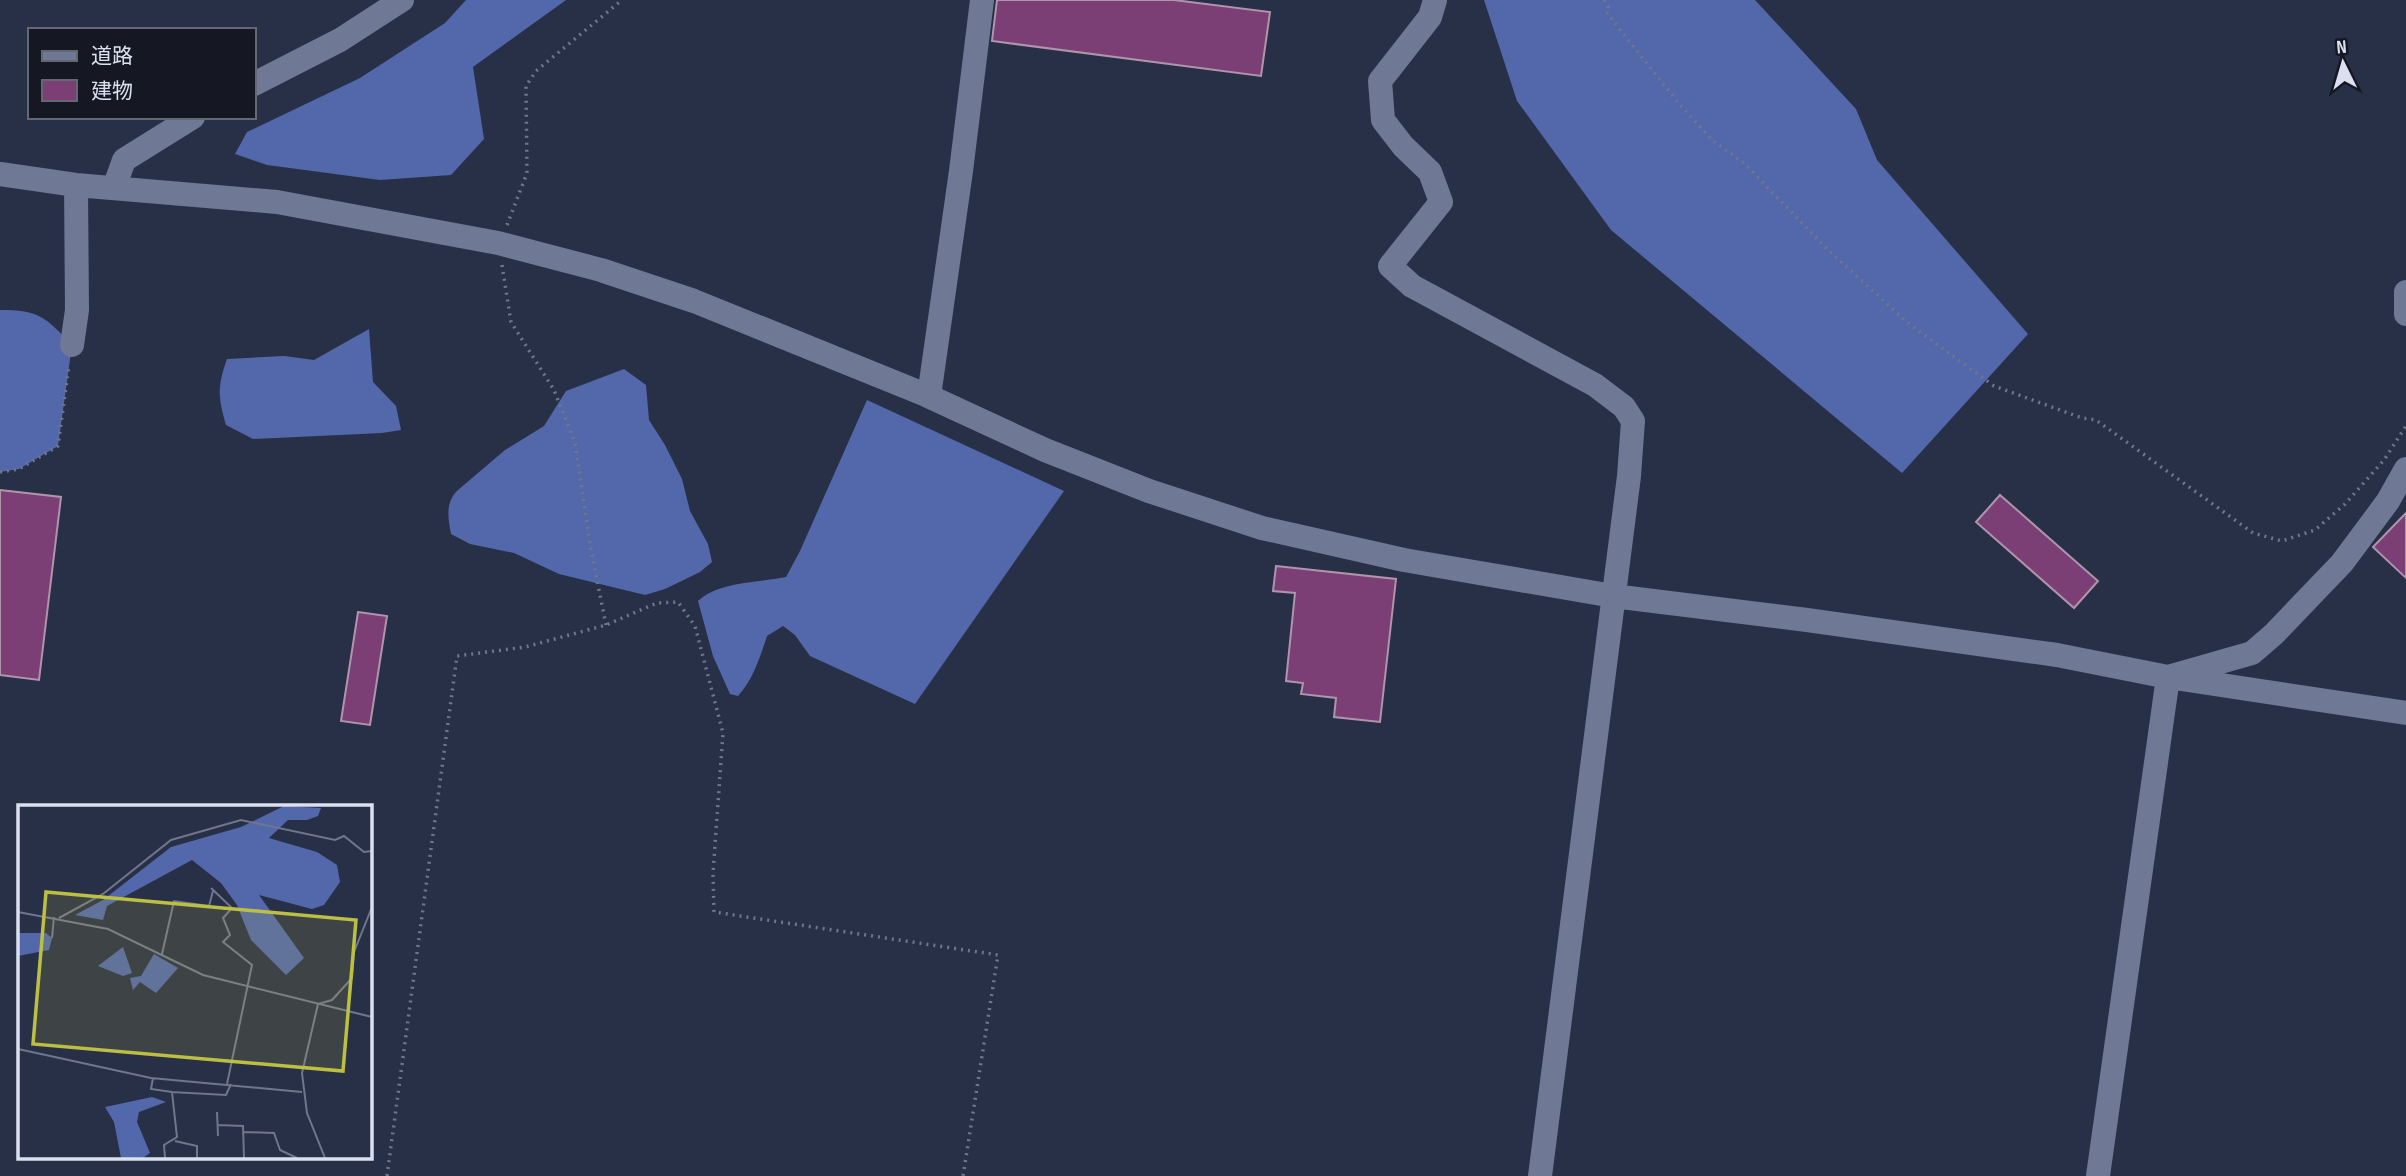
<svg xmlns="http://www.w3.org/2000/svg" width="2406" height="1176" font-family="'Sofia Sans Condensed','Noto Sans JP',sans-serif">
<rect width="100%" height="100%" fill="#283047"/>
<path fill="#5367ab" d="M466 0H566L473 67 484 139 451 175 380 180 267 165 235 154 247 132 360 78 445 23Z
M1484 0H1755L1856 109 1877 160 2028 334 1902 473 1611 230 1517 101Z
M0 310C40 310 45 317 72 345L58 446 19 469 0 472Z
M369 329 373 382 396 406 401 430 382 433 253 439 226 425C218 397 217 387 227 359L284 356 314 360Z
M624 369 646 385 649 420 665 445 682 479 690 511 708 544 712 562 700 572 665 589 645 595 559 574 514 553 470 544 451 534C448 518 445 502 458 490L505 450 544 426 566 391Z
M867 400 1064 491 915 704 810 656 795 635 783 626 767 636C760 657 753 680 738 696L730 694 713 656 698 601C719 581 758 583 786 577L800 551Z"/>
<path fill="#7c3f75" stroke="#af95ab" stroke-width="2" d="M997 0H1174L1270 12 1261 76 992 41Z
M0 490 61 497 39 680 0 675Z
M2000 495 2098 581 2074 608 1976 522Z
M2406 513V578L2373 547Z
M1276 566 1396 579 1380 722 1334 717 1336 698 1301 694 1303 683 1286 681 1295 593 1273 591Z
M358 612 387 616 370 725 341 721Z"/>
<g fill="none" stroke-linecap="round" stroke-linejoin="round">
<path stroke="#70768b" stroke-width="3.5" stroke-dasharray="2 5" stroke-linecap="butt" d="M1604 0 1608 7 1606 12 1680 105 1712 140 1745 164 1828 250 1908 323 1994 386 2082 418 2096 420 2253 533 2282 541 2315 530 2345 504 2384 460 2406 426
M507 225 527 173 526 86 536 71 622 0
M502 265 511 322 554 390 575 443 591 550 606 625
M0 472 19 469 58 446 69 365
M387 1176 457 656 525 647 606 625 657 603 678 602 695 626 723 733 713 873 714 912 998 955 963 1176"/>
<path stroke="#6f7894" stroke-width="24" d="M1435 0 1430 17 1380 81 1383 120 1403 146 1430 172 1441 202 1390 266 1412 286 1595 385 1624 407 1633 421 1629 476 1540 1176
M254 84 340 40 402 0
M0 174 76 185 277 202 498 243 601 270 694 301 926 395 1045 450 1149 491 1262 528 1404 560 1613 596 1807 620 2057 655 2168 677 2406 713
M114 188 124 160 193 117
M2406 292V314
M72 345 77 310 76 185
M929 396 961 171 982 0
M2098 1176 2168 677 2252 653 2274 634 2342 563 2388 501 2406 469"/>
</g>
<g transform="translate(18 805)">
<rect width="354" height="354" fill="#283047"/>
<path d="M266 1 303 3 300 11 289 15H270L251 33 299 47 319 60 322 77 306 100 294 104 241 90 286 153 268 170 233 135 219 100 203 78 174 55 89 101 85 115 57 110 85 95 153 42 223 22ZM0 128H28L34 133 31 145 0 151ZM105 142 114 168 105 171 80 161ZM136 149 160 163 138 188 122 177 115 185 112 173 123 171ZM134 292 148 297 121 307 119 317 132 348 125 353H103L96 317 87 302Z" fill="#5367ab"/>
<path fill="none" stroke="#70768b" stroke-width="2" d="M193 83 214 103 205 113 212 130 205 137 234 160 209 279M0 107 90 124 185 170 354 212M41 113 85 89 153 35 223 15 317 35 326 31 346 47 354 46M34 133 36 112M144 149 156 96 191 101 195 86M0 244 133 273 284 287M135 273 133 284 154 287M199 307 200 331M200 320 225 321 226 353M225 327 256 328 262 345 279 353M157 336 179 341V353M147 353 146 340 159 332 154 287 208 290 213 279M307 353 289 308 284 268 300 199 314 195 334 173 336 147 354 102"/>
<path fill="#bdbf43" fill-opacity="0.15" stroke="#bdbf43" stroke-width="3.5" d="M28 87 338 115 325 266 15 239Z"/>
<rect width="354" height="354" fill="none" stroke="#dbe0f0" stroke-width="3.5"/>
</g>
<rect x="28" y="28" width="228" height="91" fill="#151823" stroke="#646875" stroke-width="2"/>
<rect x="42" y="51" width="35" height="10" fill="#6f7894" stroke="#646875" stroke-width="2"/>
<text x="91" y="63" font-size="21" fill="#dbe0f0">道路</text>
<rect x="42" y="80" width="35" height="21" fill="#7c3f75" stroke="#646875" stroke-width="2"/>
<text x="91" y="98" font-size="21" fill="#dbe0f0">建物</text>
<g transform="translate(2343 63) rotate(355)" stroke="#151823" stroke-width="5" paint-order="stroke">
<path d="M0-5L12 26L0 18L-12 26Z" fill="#dbe0f0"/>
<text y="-10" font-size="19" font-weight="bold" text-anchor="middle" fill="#dbe0f0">N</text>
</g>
</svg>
